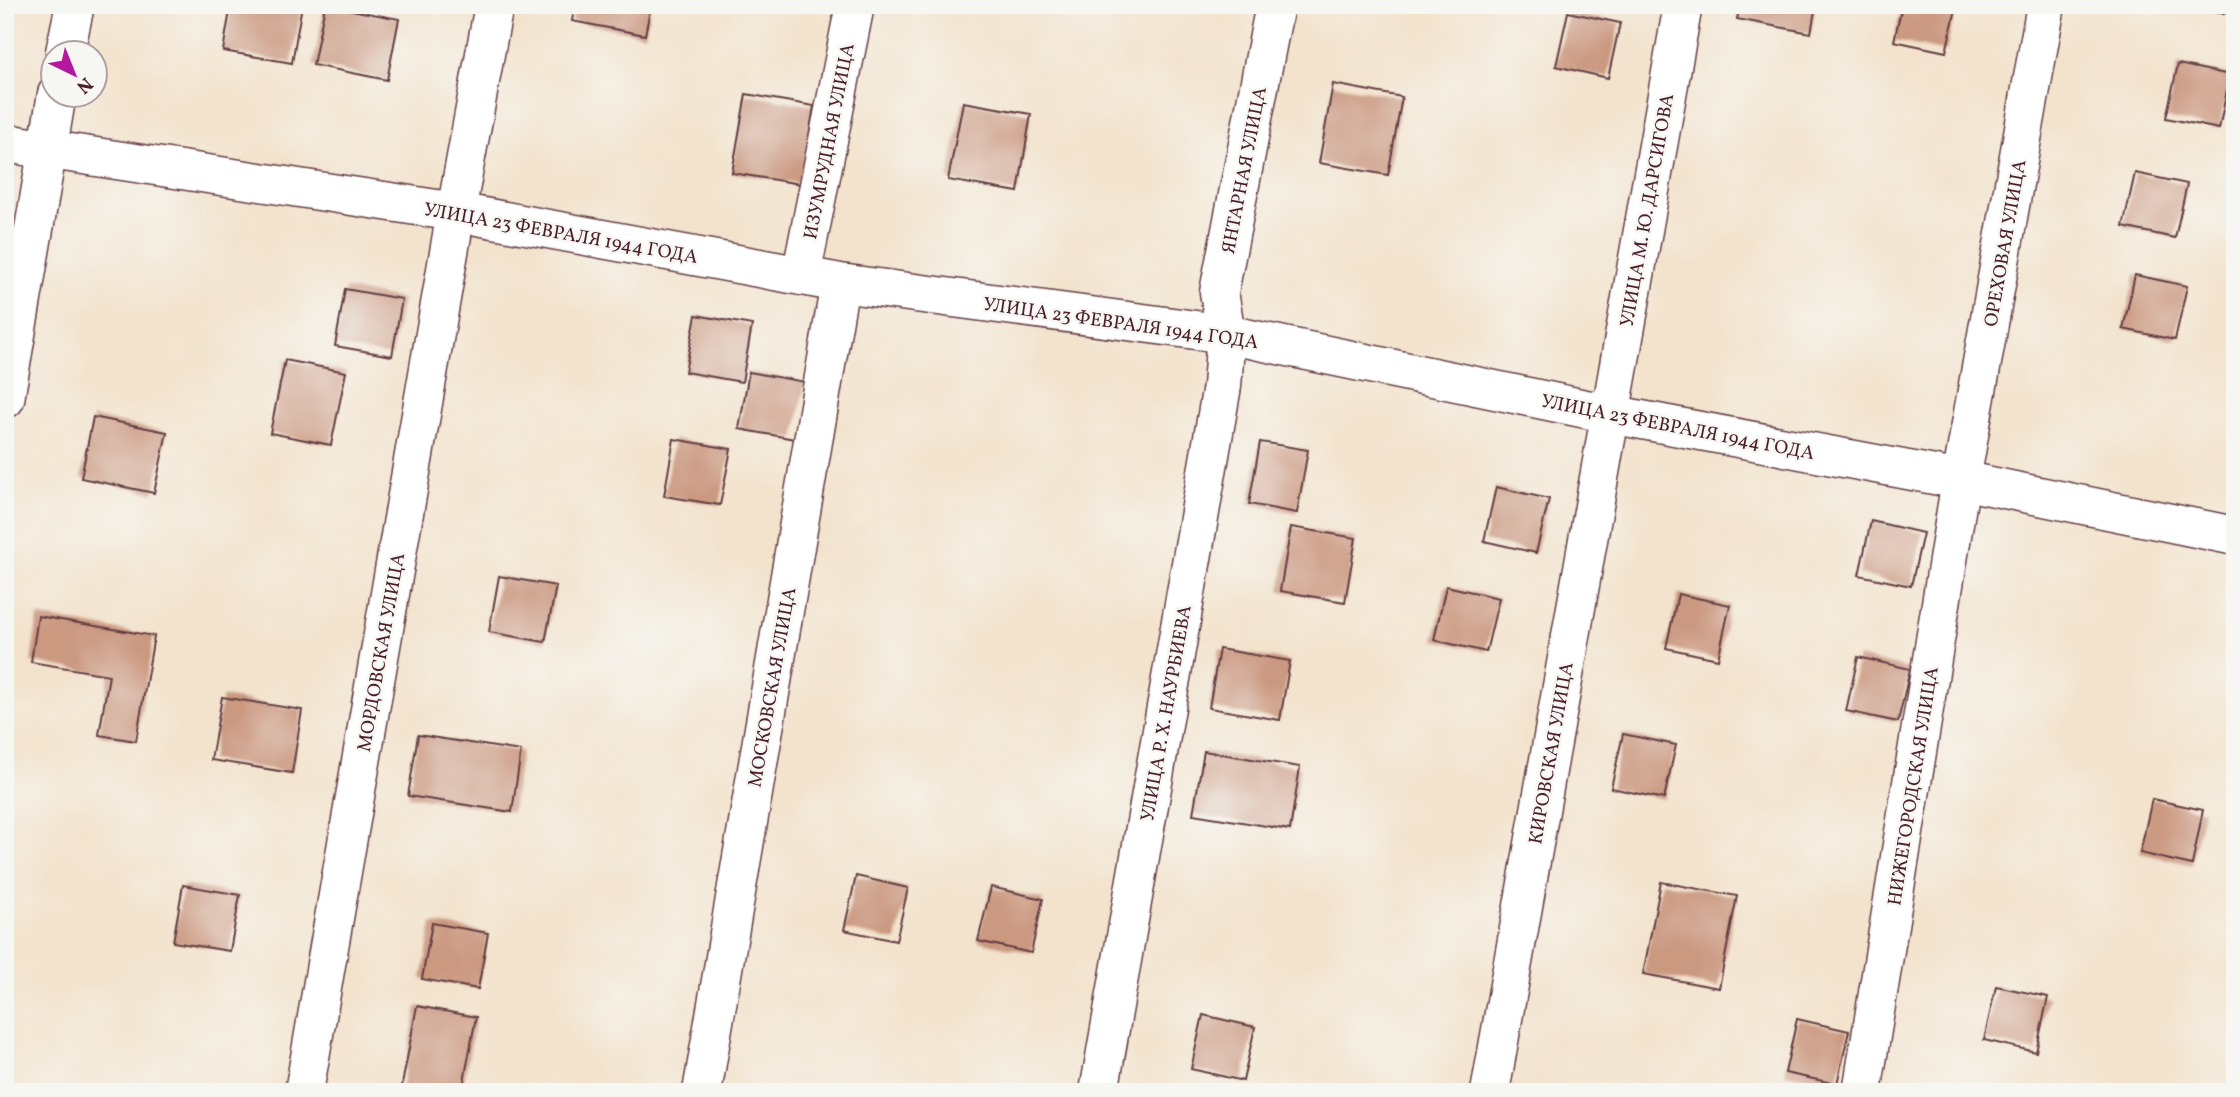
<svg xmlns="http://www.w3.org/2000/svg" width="2240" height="1097" font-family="Vollkorn,serif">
<rect width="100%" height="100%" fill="#f6f6f2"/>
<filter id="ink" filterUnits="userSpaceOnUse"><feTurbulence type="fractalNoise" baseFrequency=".0143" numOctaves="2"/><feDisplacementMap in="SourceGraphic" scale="14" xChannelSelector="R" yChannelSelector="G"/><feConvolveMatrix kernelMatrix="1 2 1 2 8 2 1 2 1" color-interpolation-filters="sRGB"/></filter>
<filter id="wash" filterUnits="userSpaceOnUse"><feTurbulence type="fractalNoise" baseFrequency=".00686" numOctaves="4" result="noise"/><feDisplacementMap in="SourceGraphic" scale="28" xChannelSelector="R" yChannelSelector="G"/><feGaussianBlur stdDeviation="1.57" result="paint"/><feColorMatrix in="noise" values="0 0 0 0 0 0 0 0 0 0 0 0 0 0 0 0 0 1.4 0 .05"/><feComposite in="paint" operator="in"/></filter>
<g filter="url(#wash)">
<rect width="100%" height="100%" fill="#f3e3cd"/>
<g id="blocks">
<path fill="#cb9880" d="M231 5H302L292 63 223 51Z
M325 5 399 19 387 80 313 65Z
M575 5H651L645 35 572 21Z
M1740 5H1816L1811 33 1737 19Z
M1902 5H1957L1946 52 1894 41Z
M2187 5H2235V15L2187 7Z
M1568 12 1620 23 1608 78 1556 66Z
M2178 64 2230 75 2219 129 2166 118Z
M1333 84 1402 97 1388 175 1319 163Z
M746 94 814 106 801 184 732 173Z
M963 102 1031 114 1018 192 948 180Z
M2135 173 2187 184 2175 238 2123 227Z
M2135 275 2187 286 2175 340 2123 329Z
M345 289 402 299 392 356 335 346Z
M696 315 752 325 742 382 685 372Z
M285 360 346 372 331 445 270 433Z
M749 372 805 382 795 439 739 429Z
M93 417 167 432 154 493 81 478Z
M674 439 731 449 720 505 664 496Z
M1260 442 1308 450 1297 513 1249 504Z
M1496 487 1549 499 1536 553 1484 541Z
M1871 521 1923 533 1911 586 1859 575Z
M1291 527 1356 538 1345 602 1280 591Z
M499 576 556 586 545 642 489 632Z
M1446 586 1499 598 1486 652 1434 640Z
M1678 594 1730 605 1718 659 1666 648Z
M38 616 154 636 136 741 99 735 109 675 31 662Z
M1219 649 1290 661 1280 720 1209 708Z
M1858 657 1910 669 1898 722 1846 711Z
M222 697 302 710 292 773 211 760Z
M1623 734 1676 745 1664 799 1611 788Z
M418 735 521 751 512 812 408 796Z
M1204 751 1300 767 1290 830 1193 814Z
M2152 799 2203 810 2192 865 2140 853Z
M856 876 908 888 896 941 844 930Z
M1661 882 1737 896 1719 988 1643 974Z
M183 885 240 895 230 951 173 942Z
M991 887 1043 899 1031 953 978 941Z
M432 923 488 933 478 989 422 979Z
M1996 986 2048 997 2036 1052 1984 1040Z
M417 1006 476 1017 462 1092 401 1090Z
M1203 1015 1255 1027 1243 1081 1191 1069Z
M1797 1019 1849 1031 1837 1084 1785 1073Z"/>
</g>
</g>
<g filter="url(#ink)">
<use href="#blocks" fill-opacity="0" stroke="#633c43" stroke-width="2"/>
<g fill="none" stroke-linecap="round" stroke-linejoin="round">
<defs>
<path id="street" d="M65 52 75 5
M5 143 456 212 840 283 1226 334 1610 414 1961 480 2230 535
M801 276 855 5
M5 399 57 94
M304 1092 456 212 494 5
M702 1092 840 283
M1099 1092 1222 386 1226 334 1219 292 1275 5
M1490 1092 1683 5
M1862 1092 1961 480 2046 5"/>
</defs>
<use href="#street" stroke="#633c43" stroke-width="41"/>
<use href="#street" stroke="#fff" stroke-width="38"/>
</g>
</g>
<g text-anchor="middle" stroke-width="5" stroke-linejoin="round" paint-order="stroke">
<g font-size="19" fill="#4a1f2b" stroke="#f6f6f2">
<text transform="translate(828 141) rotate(-79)" y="7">ИЗУМРУДНАЯ УЛИЦА</text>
<text transform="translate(1243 170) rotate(-79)" y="7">ЯНТАРНАЯ УЛИЦА</text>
<text transform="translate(1646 210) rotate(-80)" y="7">УЛИЦА М. Ю. ДАРСИГОВА</text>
<text transform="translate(561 232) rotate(10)" y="7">УЛИЦА 23 ФЕВРАЛЯ 1944 ГОДА</text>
<text transform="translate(2004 243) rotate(-80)" y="7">ОРЕХОВАЯ УЛИЦА</text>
<text transform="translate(1121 322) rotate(8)" y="7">УЛИЦА 23 ФЕВРАЛЯ 1944 ГОДА</text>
<text transform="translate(1678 426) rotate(11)" y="7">УЛИЦА 23 ФЕВРАЛЯ 1944 ГОДА</text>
<text transform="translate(380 652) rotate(-80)" y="7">МОРДОВСКАЯ УЛИЦА</text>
<text transform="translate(771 687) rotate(-80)" y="7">МОСКОВСКАЯ УЛИЦА</text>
<text transform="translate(1165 713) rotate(-80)" y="7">УЛИЦА Р. Х. НАУРБИЕВА</text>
<text transform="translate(1550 753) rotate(-80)" y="7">КИРОВСКАЯ УЛИЦА</text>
<text transform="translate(1912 786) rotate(-81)" y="7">НИЖЕГОРОДСКАЯ УЛИЦА</text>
</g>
</g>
<rect width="2240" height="1097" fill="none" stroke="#f6f6f2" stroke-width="28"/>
<g transform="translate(74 74) rotate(137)"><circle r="33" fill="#f6f6f2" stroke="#b1a0a2" stroke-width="2"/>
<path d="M0-5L12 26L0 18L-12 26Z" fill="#b5179e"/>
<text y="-10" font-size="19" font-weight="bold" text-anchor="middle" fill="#4a1f2b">N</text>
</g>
</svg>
